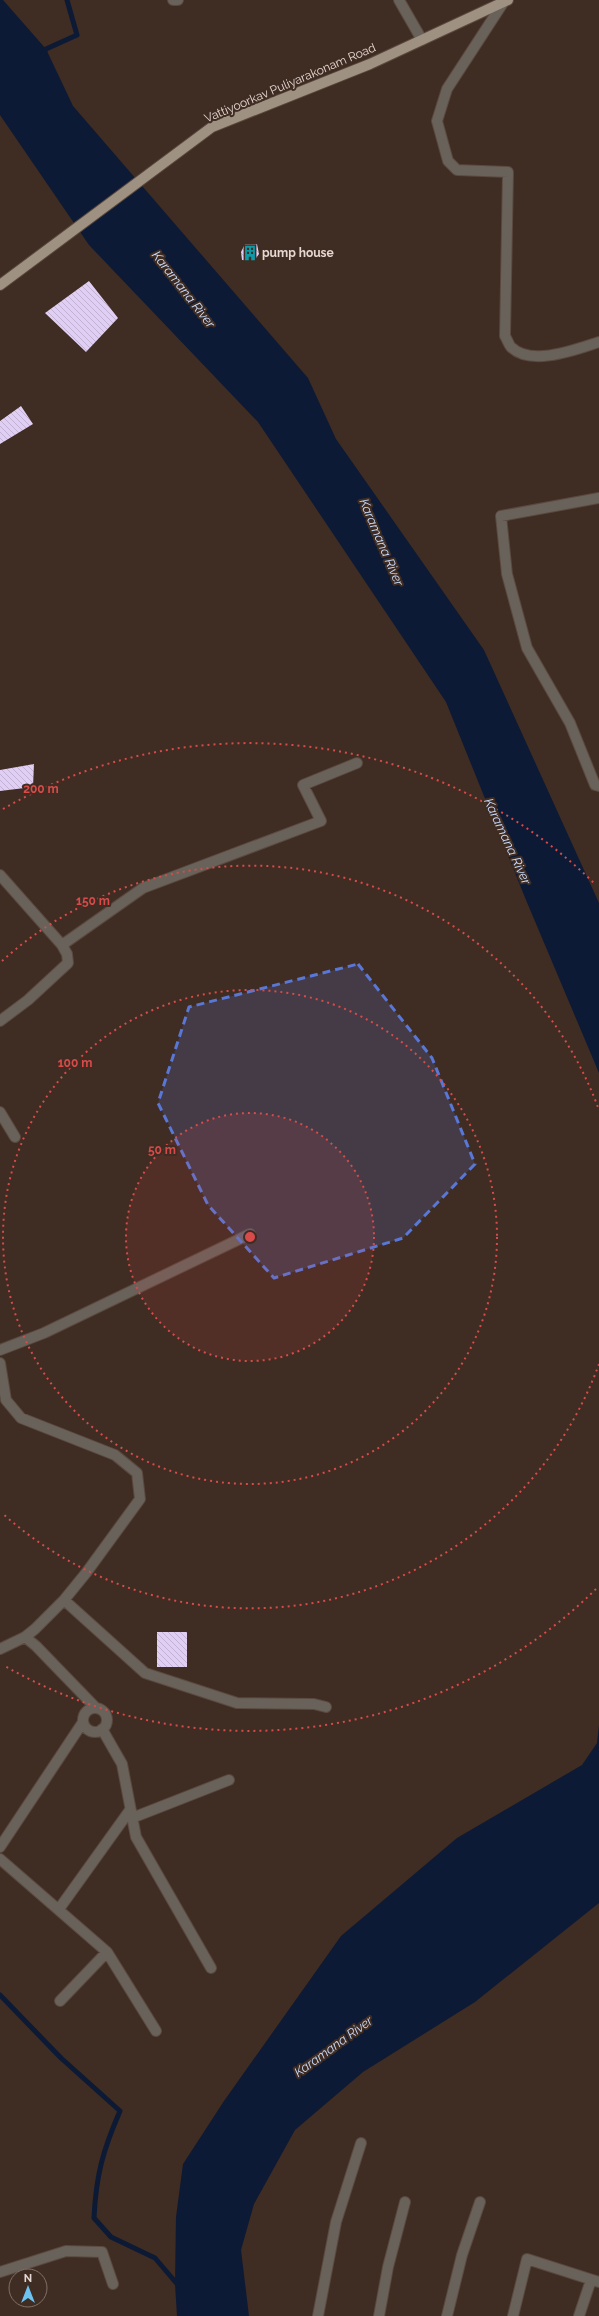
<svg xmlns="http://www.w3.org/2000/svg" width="599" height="2316" font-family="Raleway,sans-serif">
<defs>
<pattern id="building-back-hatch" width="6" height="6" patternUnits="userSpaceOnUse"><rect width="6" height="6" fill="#e0cef5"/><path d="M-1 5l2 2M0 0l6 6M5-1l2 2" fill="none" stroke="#c1b2d1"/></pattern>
</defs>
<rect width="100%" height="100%" fill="#3f2c22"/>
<path fill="#0d1a35" d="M0 0H3L46 49 73 106 308 378 336 439 484 650 599 903V1073L526 900 446 702 258 422 89 245 0 115Z
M599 1725V1903L475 2002 363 2072 295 2130 254 2204 241 2250 249 2316H177L175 2284 176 2217 183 2164 224 2101 341 1936 457 1838 582 1765 597 1743Z"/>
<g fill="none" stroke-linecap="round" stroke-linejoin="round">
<path stroke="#0d1a35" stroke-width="5" d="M43 55 46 49 77 35 67 0
M0 1995 61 2058 120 2111C103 2150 96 2175 94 2218L111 2237 155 2258 178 2285"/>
</g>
<path fill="url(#building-back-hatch)" d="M245 244H257L259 254 254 261 242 260 241 252Z
M89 281 118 318 86 352 45 313Z
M21 406 33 424 0 444V421Z
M34 764 33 787 0 791V770Z
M157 1632H187V1667H157Z"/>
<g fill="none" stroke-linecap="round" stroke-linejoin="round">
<defs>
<path id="minor" d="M173 0H178
M399 0 422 40
M503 3 447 89 437 121 448 161 457 170 508 172 505 336C507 339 509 345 511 347 531 367 577 349 599 342
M599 498 501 516 507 574 527 648 570 723 595 785 599 786
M0 875 62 945 67 954 68 963 28 1000 0 1021
M62 945 143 888 321 821 303 785 357 763
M0 1112 15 1137
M0 1350 44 1333 250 1234
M0 1363 6 1400 21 1418 115 1455 137 1473 140 1499 86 1573 64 1600 35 1629 25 1637 0 1649
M64 1600 145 1673 237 1703 314 1704 326 1707
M25 1637 36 1646 96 1708
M83 1720a12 12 0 1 1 24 0a12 12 0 1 1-24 0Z
M102 1729 122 1764 136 1837 211 1968
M132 1818 229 1780
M0 1847 83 1722
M0 1859 107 1952 156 2031
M59 1909 130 1810
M60 2001 107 1952
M0 2272 66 2251 102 2252 113 2284
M318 2316 336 2222 361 2143
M379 2316 388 2267 405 2202
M447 2316 462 2255 480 2202
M513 2316 527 2259 599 2282
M579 2316 591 2280"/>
<path id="major" d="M0 285 212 127 370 64 508 0"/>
</defs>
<use href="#minor" stroke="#5a483e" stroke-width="12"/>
<use href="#major" stroke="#5a483e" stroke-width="12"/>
<use href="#minor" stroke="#68625a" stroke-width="10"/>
<use href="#major" stroke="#9e9181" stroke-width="10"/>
</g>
<path fill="#5977d6" fill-opacity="0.2" stroke="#5977d6" stroke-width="3" stroke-dasharray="8 5" stroke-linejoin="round" d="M358 964 432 1058 475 1164 403 1238 274 1278 208 1205 158 1103 189 1007Z"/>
<circle cx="250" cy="1237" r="124" fill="#d94b4a" fill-opacity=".12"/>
<g fill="none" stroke="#d94b4a" stroke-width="2" stroke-dasharray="2 4">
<circle cx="250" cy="1237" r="124"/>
<circle cx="250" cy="1237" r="247"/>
<path d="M599 1364A371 371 0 0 1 2 1513M2 961A371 371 0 0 1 599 1110"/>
<path d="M596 1589A494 494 0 0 1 3 1665M3 809A494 494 0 0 1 596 885"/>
</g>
<defs>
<symbol id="building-bare" viewBox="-9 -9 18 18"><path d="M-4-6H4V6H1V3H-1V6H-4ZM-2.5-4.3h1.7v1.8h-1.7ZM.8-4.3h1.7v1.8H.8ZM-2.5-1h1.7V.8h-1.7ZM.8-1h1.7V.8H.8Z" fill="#0f9aa8" stroke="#3f2c22" stroke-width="2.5" paint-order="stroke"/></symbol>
</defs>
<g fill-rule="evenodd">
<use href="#building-bare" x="239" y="242" width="22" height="22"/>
</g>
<g text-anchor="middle" stroke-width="4" stroke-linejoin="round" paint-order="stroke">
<g font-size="12" fill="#e5d8d2" stroke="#3f2c22">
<text transform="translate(290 83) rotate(-23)" y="4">Vattiyoorkav Puliyarakonam Road</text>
</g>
<g font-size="12" font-weight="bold" fill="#e5d8d2" stroke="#3f2c22" text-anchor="start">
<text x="262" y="257">pump house</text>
</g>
<g font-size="13" font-style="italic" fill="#c9dcfe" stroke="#3f2c22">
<text transform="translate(184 289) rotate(52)" y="5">Karamana River</text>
<text transform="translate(382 542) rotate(67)" y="5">Karamana River</text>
<text transform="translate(508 841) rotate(65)" y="5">Karamana River</text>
<text transform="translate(333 2046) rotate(-36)" y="5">Karamana River</text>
</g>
</g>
<circle cx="250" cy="1237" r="6" fill="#d94b4a" stroke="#3f2c22" stroke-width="2"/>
<g font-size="12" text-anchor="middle" font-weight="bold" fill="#d94b4a" stroke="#3f2c22" stroke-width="4" stroke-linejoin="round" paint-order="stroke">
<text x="41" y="793">200 m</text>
<text x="93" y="905">150 m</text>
<text x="75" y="1067">100 m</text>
<text x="162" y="1154">50 m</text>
</g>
<g transform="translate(28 2288)"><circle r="19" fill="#3f2c22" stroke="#817168"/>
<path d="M0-3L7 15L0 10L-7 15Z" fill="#6cc3f2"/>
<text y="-6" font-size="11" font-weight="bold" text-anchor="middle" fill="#e5d8d2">N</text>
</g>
</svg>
